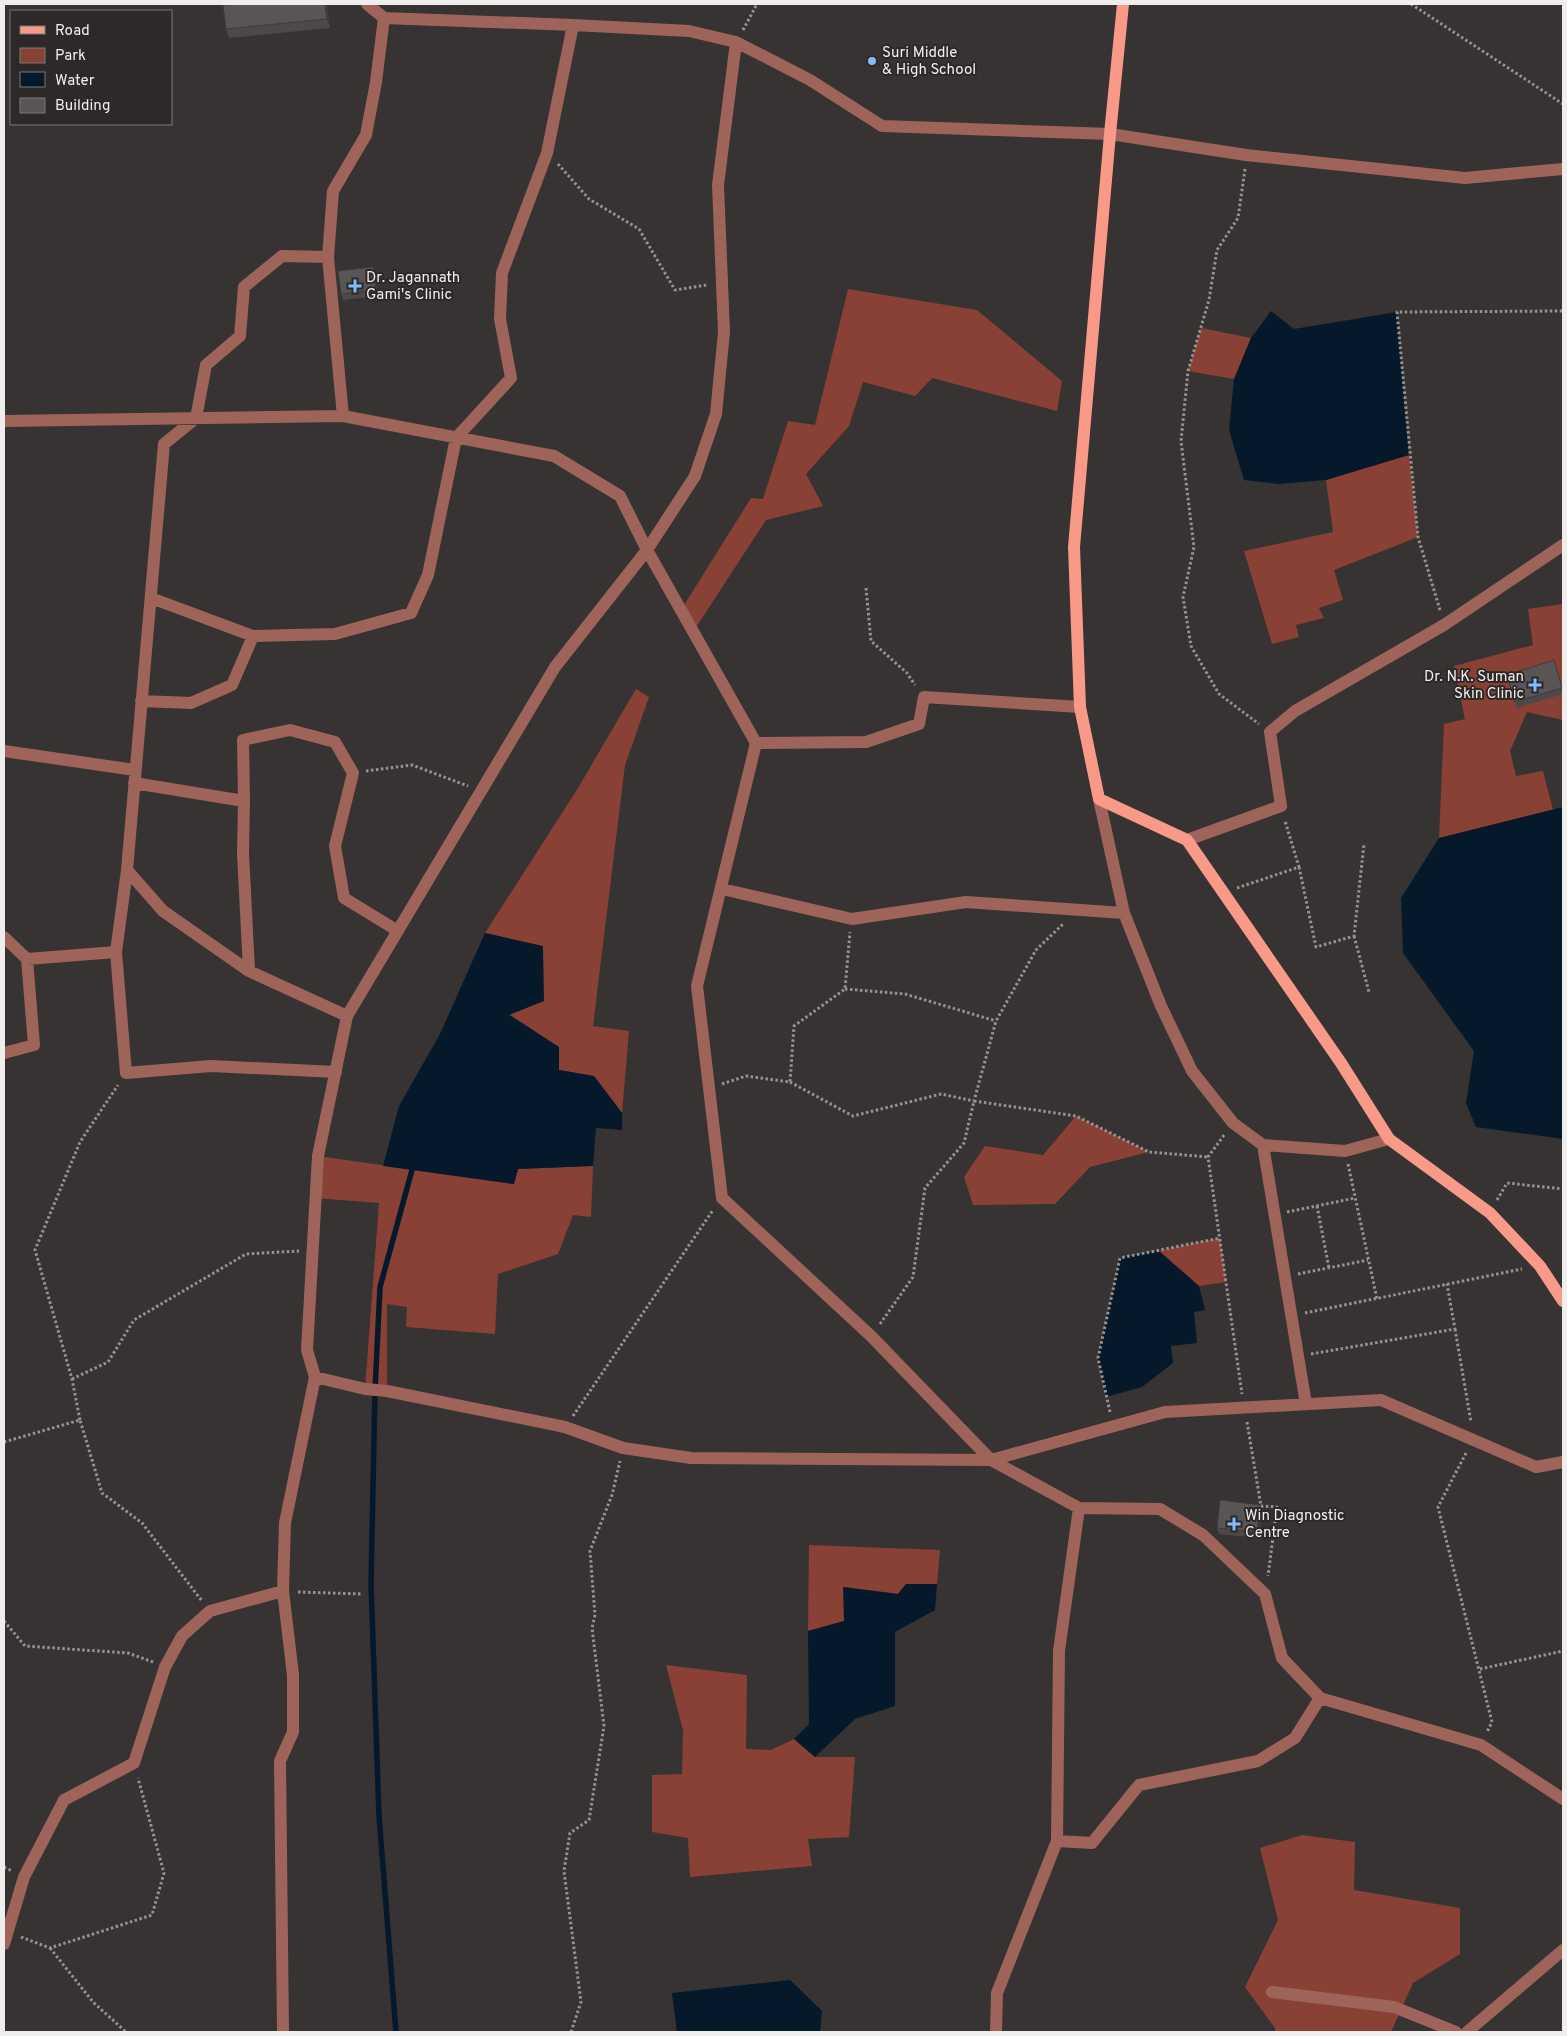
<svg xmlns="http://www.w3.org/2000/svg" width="1567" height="2036" font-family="Overpass,sans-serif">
<rect width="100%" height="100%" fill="#363332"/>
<path fill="#8a4135" d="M848 289 977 310 1062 381 1057 411 932 378 915 396 863 382 849 426 806 474 823 506 766 520 693 632 681 610 751 498 763 499 788 421 815 425Z
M1201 328 1251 338 1234 379 1188 371Z
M1409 455 1418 537 1334 570 1343 600 1319 608 1324 618 1296 625 1299 637 1272 644 1244 551 1333 532 1326 480Z
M1563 604V720L1527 712 1510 751 1516 776 1543 771 1553 810 1439 838 1444 724 1465 719 1454 666 1533 645 1528 609Z
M636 689 649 697 625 765 593 1026 629 1031 622 1113 594 1076 559 1070V1047L509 1014 543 947 485 933 578 788Z
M1076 1116 1149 1152 1090 1167 1055 1204 973 1205 964 1177 985 1146 1043 1155Z
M318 1156 514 1184 518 1169 593 1166 591 1217 573 1215 558 1254 498 1274 495 1334 406 1327 407 1307 387 1304V1391L365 1389 379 1203 315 1198Z
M1220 1238 1226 1282 1199 1286 1159 1251Z
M809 1545 940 1550 937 1584H906L899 1594 844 1587V1621L808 1631Z
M666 1665 747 1675 746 1749 771 1750 794 1739 815 1757H855L849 1837 808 1839 812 1866 690 1877 688 1838 652 1832V1775L682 1774 683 1730Z
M1302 1835 1355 1842 1354 1890 1460 1908V1954L1413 1983 1391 2032H1275V2028L1245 1987 1278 1920 1260 1848Z"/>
<path fill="#05192b" d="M1271 311 1294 329 1397 312 1409 455 1326 480 1278 484 1244 480 1229 430 1234 379 1251 338Z
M1563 807V1139L1476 1127 1466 1103 1474 1051 1403 953 1401 898 1439 838Z
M485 933 543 946 544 1001 509 1015 559 1047V1070L594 1076 622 1113V1130L596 1128 593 1166 518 1169 514 1184 383 1166 399 1106 440 1034Z
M1159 1251 1199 1286 1205 1310 1194 1312 1197 1343 1171 1346 1173 1363 1142 1387 1106 1397 1098 1358 1120 1258Z
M906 1584H937L935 1610 895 1632V1706L855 1719 815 1757 794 1739 809 1724 808 1631 844 1621 843 1587 898 1594Z
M790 1980 822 2011 820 2032H677L672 1993Z"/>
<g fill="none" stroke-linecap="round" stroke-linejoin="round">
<path stroke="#05192b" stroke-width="5.5" d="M396 2032 379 1816 371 1584 375 1390 380 1287 412 1170"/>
<path stroke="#969392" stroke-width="3" stroke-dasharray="2.5 2.5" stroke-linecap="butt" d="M1411 4 1563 104
M743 30 757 4
M558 164 589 199 639 229 675 290 707 285
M1245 169 1238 218 1217 250 1209 300 1188 371 1181 441 1194 547 1183 597 1191 646 1219 694 1259 724
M866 588 871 641 907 673 915 685
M1440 610 1418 537 1397 312 1563 311
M366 771 412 765 468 786
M1299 867 1316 947 1354 936 1364 844
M1237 888 1299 867 1285 821
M1354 936 1369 992
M845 989 905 994 996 1021
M790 1082 853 1116 941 1094 974 1101 996 1021 1036 950 1064 923
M722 1084 746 1076 790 1082 794 1026 845 989 850 932
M1224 1135 1208 1157 1242 1394
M1348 1164 1377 1299
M1497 1200 1507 1183 1563 1189
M1317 1206 1329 1268
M1287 1212 1355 1198
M1298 1274 1368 1260
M1305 1313 1522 1269
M880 1324 913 1277 925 1188 964 1143 974 1101 1076 1116 1149 1152 1208 1157
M1455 1329 1471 1422
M1311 1354 1455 1329 1447 1284
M72 1379 108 1362 134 1320 246 1254 299 1251
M1110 1412 1098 1358 1120 1258 1220 1238
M573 1416 713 1210
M80 1420 72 1379 35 1250 80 1142 118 1085
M1247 1422 1261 1506 1277 1507 1268 1576
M4 1442 80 1420 102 1493 142 1523 202 1601
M1466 1453 1438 1507 1492 1722 1487 1732
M298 1592 362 1594
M4 1621 25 1646 128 1653 153 1662
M1480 1669 1563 1651
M4 1867 12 1871
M21 1937 50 1948 152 1915 164 1873 138 1778
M50 1948 93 2002 126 2032
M571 2032 581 2002 564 1871 570 1833 589 1820 604 1726 592 1628 595 1615 590 1551 612 1495 620 1461"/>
<path stroke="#9e645a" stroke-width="12" d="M367 4 384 18 573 25 689 31 736 42 810 80 882 126 1110 134 1246 155 1465 178 1563 169
M328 257 282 256 244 287 240 336 206 365 196 418 164 444 127 870 116 952 126 1073 211 1066 336 1072
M343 416 328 257 333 191 366 135 376 82 384 18
M4 421 343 416 554 456 620 496 647 550 756 743 697 986 722 1198 871 1336 991 1460 1079 1508 1160 1509 1203 1535 1265 1594 1282 1658 1320 1698 1481 1745 1563 1799
M151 598 253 636 335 634 411 613 428 575 456 438 511 378 500 319 502 273 547 153 573 25
M141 701 191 703 232 685 253 636
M756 743 866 742 919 724 924 697 1080 707
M4 751 135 770
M134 783 244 801 243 740 290 730 335 742 353 773 335 846 344 898 398 931
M1099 799 1124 913 1161 1006 1192 1071 1233 1123 1263 1145 1345 1151 1389 1139
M244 801 243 853 249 971
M1187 840 1281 806 1270 732 1295 711 1444 625 1563 545
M127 870 163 911 249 971 347 1016
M722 889 852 919 966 902 1124 913
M4 937 27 959
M4 1053 34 1045 27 959 116 952
M1263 1145 1306 1404
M315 1377 365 1389 387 1391 565 1427 623 1448 691 1458 991 1460 1165 1412 1381 1400 1536 1467 1563 1462
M1057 1841 1092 1843 1139 1785 1258 1761 1295 1738 1320 1698
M4 1944 24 1877 64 1800 134 1763 165 1667 182 1636 210 1611 283 1591
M1272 1992 1394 2007 1456 2032
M283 2032 280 1761 293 1732V1675L283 1591 285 1523 315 1377 307 1350 318 1156 347 1016 555 667 647 550 695 476 716 414 724 332 718 185 736 42
M996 2032 997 1993 1057 1841 1059 1651 1079 1508
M1467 2032 1563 1950"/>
<path stroke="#f99a89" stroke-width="12" d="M1123 4 1110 134 1074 547 1080 707 1099 799 1187 840 1341 1063 1389 1139 1490 1213 1540 1266 1563 1301"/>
</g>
<path fill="#4c4948" d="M327 4 330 28 229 38 226 29Z
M375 273 378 296 343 300 341 294Z
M1556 666 1563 689V694L1517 708 1515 702Z
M1260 1505 1262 1511 1259 1538 1219 1534 1217 1528Z"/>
<path fill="#3e3c3b" d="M325 4H327L330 28 327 19Z
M373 267 375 273 378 296 376 290Z
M1260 1505 1262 1511 1259 1538 1257 1532Z"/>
<path fill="#585554" stroke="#3e3c3b" d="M236 4H325L327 19 226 29 223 5Z
M373 267 376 290 341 294 338 271Z
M1554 660 1562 688 1515 702 1507 675Z
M1220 1500 1260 1505 1257 1532 1217 1528Z"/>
<g fill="#7fbdfa" stroke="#2c2928" stroke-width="2">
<circle cx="872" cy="61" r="5"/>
<path d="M352.5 278.5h5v5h5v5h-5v5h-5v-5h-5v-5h5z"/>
<path d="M1532.5 677.5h5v5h5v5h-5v5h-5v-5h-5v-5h5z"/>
<path d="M1231.5 1516.5h5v5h5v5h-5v5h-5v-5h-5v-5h5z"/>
</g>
<g text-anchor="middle" stroke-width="4" stroke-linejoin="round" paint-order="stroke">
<g font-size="15" fill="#f0eeed" stroke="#2c2928" text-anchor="start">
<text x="882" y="57">Suri Middle<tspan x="882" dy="17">&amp; High School</tspan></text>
<text x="366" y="282">Dr. Jagannath<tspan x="366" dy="17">Gami's Clinic</tspan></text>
<text x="1524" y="681" text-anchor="end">Dr. N.K. Suman<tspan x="1524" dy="17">Skin Clinic</tspan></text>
<text x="1245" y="1520">Win Diagnostic<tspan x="1245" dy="17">Centre</tspan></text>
</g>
</g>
<rect width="1567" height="2036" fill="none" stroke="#f0eeed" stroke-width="10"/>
<rect x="10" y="10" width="162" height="115" fill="#2c2928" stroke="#7a7877"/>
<rect x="20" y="26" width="25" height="8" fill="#f99a89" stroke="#7a7877"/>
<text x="55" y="35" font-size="15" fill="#f0eeed">Road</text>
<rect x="20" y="48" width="25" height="15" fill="#8a4135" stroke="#7a7877"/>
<text x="55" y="60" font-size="15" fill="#f0eeed">Park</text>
<rect x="20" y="72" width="25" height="15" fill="#05192b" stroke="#7a7877"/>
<text x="55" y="85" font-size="15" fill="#f0eeed">Water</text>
<rect x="20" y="98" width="25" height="15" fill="#585554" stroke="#7a7877"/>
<text x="55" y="110" font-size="15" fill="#f0eeed">Building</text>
</svg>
